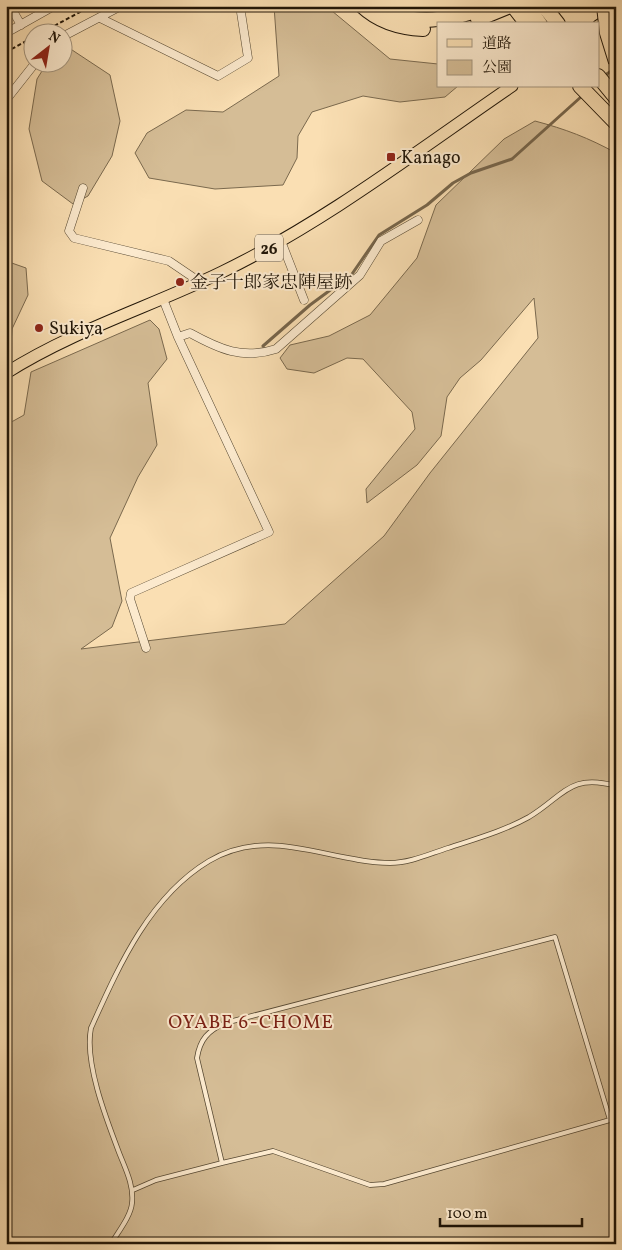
<svg xmlns="http://www.w3.org/2000/svg" width="622" height="1250" font-family="Vollkorn,'Noto Serif JP',serif">
<rect width="100%" height="100%" fill="#fadfb3"/>
<filter id="stains"><feTurbulence type="fractalNoise" baseFrequency=".004" numOctaves="4"/><feColorMatrix values="0 0 0 0 .2 0 0 0 0 .09 0 0 0 0 .02 0 0 0 .5 -.17"/></filter>
<radialGradient id="worn" r=".72"><stop offset=".6" stop-color="#630" stop-opacity="0"/><stop offset="1" stop-color="#630" stop-opacity=".3"/></radialGradient>
<path fill="#d5bd96" stroke="#7a694e" d="M274 6H326L390 59 438 64V86H458L445 97 400 102 363 96 312 112 298 136 297 158 283 185 215 189 149 178 135 153 147 133 186 110 223 112 279 76Z
M63 44 110 75 120 121 112 156 88 196 73 204 42 181 29 129 37 79 47 63 62 62Z
M535 121C565 129 589 138 616 153V1244H6V425L24 415 31 372 150 320 159 329 167 359 148 383 157 445 138 477 110 538 122 601 112 627 81 649 285 624 384 536 430 473 538 338 534 298 481 360 460 378 447 397 441 436 417 465 367 503 366 489 415 429 412 412 363 359 347 358 314 373 287 369 280 358 290 345 329 336 370 315 417 258 436 205 504 139Z
M6 261 26 268 28 295 12 329 10 358 6 360Z"/>
<g fill="none" stroke-linecap="round" stroke-linejoin="round">
<path stroke="#76654b" stroke-width="3" d="M602 77 616 68
M263 346 310 305 352 274 379 235 427 205 453 183 471 173 512 159 582 96"/>
<defs>
<path id="lane" d="M555 937 610 1120 384 1184 370 1185 273 1151 222 1163 197 1058C200 1039 208 1031 225 1023Z
M133 1190 156 1180 222 1163
M111 1244C118 1232 131 1216 132 1203 134 1186 126 1170 120 1155 107 1121 84 1063 91 1028 119 966 149 897 209 861 271 825 326 862 390 863 410 863 429 854 448 848 475 839 504 831 529 817 564 796 569 773 616 786"/>
<path id="street" d="M10 6 21 25
M100 18 218 76 248 58 240 6
M6 33 54 6
M62 37 121 6
M6 100 36 62
M83 188 69 231 74 238 169 261 200 282
M281 241 304 300
M178 337 190 333C219 349 243 360 276 349L360 275 381 241 418 220
M146 648 130 599 131 593 269 532 178 337 163 299"/>
<path id="primary" d="M598 26 616 14
M6 373C74 330 150 307 222 272 325 222 417 151 512 86"/>
<path id="highway" d="M362 6C379 22 399 28 423 29
M378 6C410 28 455 20 489 6
M513 6 527 24
M527 6 540 24
M544 6 558 24
M478 19 510 6
M598 76 616 98
M580 86 616 123"/>
</defs>
<use href="#lane" stroke="#564832" stroke-width="5.5"/>
<use href="#street" stroke="#564832" stroke-width="9"/>
<use href="#primary" stroke="#201507" stroke-width="13"/>
<use href="#highway" stroke="#201507" stroke-width="16"/>
<path stroke="#201507" stroke-width="2" stroke-dasharray="4 2.5" stroke-linecap="butt" d="M43 32 91 6
M6 52 32 38"/>
<use href="#lane" stroke="#fceace" stroke-width="4"/>
<use href="#street" stroke="#fceace" stroke-width="8"/>
<use href="#primary" stroke="#fadfb3" stroke-width="11"/>
<use href="#highway" stroke="#fadfb3" stroke-width="14"/>
<defs>
<path id="highway-bridge" d="M604 6 607 33 616 62"/>
</defs>
<use href="#highway-bridge" stroke="#201507" stroke-width="16" stroke-linecap="butt"/>
<use href="#highway-bridge" stroke="#fadfb3" stroke-width="14"/>
</g>
<g fill="#8f2418" stroke="#fceace" stroke-width="2">
<rect x="386" y="152" width="10" height="10" rx="2.5"/>
<circle cx="180" cy="282" r="5"/>
<circle cx="39" cy="328" r="5"/>
</g>
<g text-anchor="middle" stroke-width="4" stroke-linejoin="round" paint-order="stroke">
<rect fill="#fceace" stroke="#625543" stroke-width="1" x="255" y="234.5" width="28" height="27" rx="4"/>
<g font-size="16" font-weight="bold" fill="#201507">
<text x="269" y="254">26</text>
</g>
<g font-size="18" fill="#201507" stroke="#fceace" text-anchor="start">
<text x="401" y="163">Kanago</text>
<text x="190" y="288">金子十郎家忠陣屋跡</text>
<text x="49" y="334">Sukiya</text>
</g>
<g font-size="19" letter-spacing="1" fill="#7a1f14" stroke="#fceace">
<text x="251" y="1028">OYABE 6-CHOME</text>
</g>
</g>
<rect width="622" height="1250" fill="none" stroke="#fadfb3" stroke-width="25"/>
<rect x="8" y="8" width="607" height="1235" fill="none" stroke="#201507" stroke-width="2.5"/>
<rect x="12" y="12" width="597" height="1225" fill="none" stroke="#201507"/>
<rect x="437" y="22" width="162" height="65" fill="#fceace" stroke="#a4957e"/>
<rect x="447" y="39" width="25" height="8" fill="#fadfb3" stroke="#a4957e"/>
<text x="482" y="48" font-size="15" fill="#201507">道路</text>
<rect x="447" y="60" width="25" height="15" fill="#d5bd96" stroke="#a4957e"/>
<text x="482" y="72" font-size="15" fill="#201507">公園</text>
<g transform="translate(48 48) rotate(31)"><circle r="24" fill="#fceace" stroke="#a4957e"/>
<path d="M0-4L9 19L0 12L-9 19Z" fill="#8f2418"/>
<text y="-8" font-size="14" font-weight="bold" text-anchor="middle" fill="#201507">N</text>
</g>
<path d="M440 1218v8h142v-8" fill="none" stroke="#201507" stroke-width="2.5"/>
<text x="447" y="1218" font-size="15" fill="#201507" stroke="#fceace" stroke-width="4" paint-order="stroke">100 m</text>
<rect width="100%" height="100%" filter="url(#stains)"/>
<rect width="100%" height="100%" fill="url(#worn)"/>
</svg>
